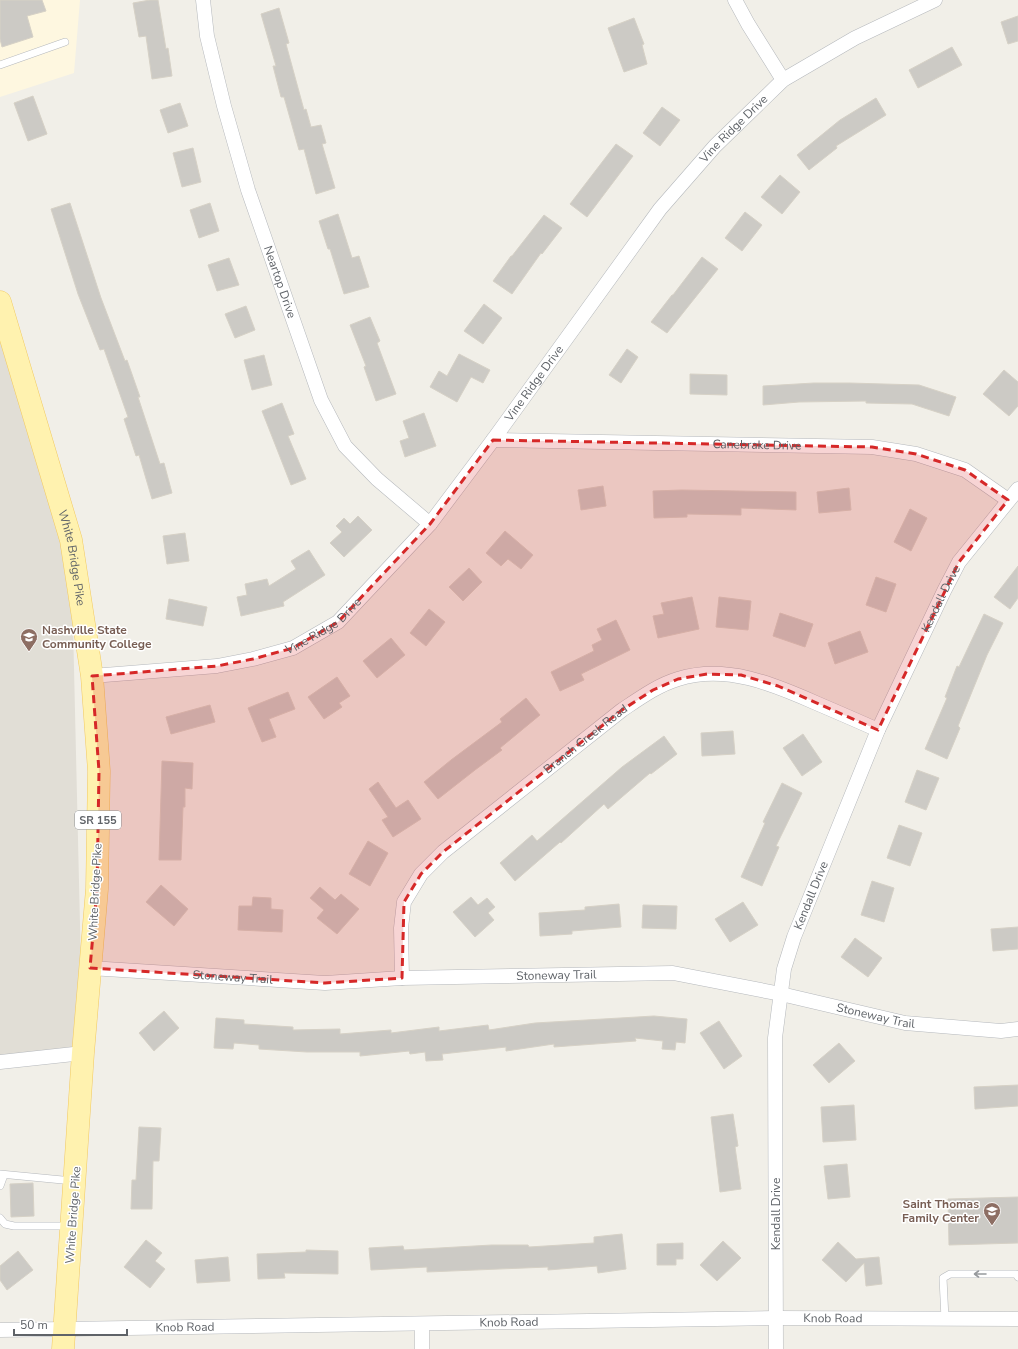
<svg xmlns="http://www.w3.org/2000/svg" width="1018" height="1349" font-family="'Nunito Sans',sans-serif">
<rect width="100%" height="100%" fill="#f1efe8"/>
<path fill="#fef7e0" d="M0 0H80L74 73 0 97Z"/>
<path fill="#e1ded6" d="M0 340 71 540 83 1053 0 1063Z"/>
<path fill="#cccac5" stroke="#d6d1c6" d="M0 0H42L46 11 27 16 33 37 2 47 0 39Z
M150 0H158L166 49 168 48 172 76 152 79 146 36 139 37 133 3Z
M279 8 289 43 286 44 304 110 306 109 311 127 321 125 326 143 322 144 335 188 316 194 304 149 299 150 284 97H281L273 66H276L261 14Z
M1018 16V41L1008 44 1001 22Z
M634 18 644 44 642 45 647 64 624 72 608 28Z
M952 47 962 65 918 88 909 70Z
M33 96 47 134 28 141 14 103Z
M876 98 886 115 836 146 837 148 809 170 797 155 840 120Z
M180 103 188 126 168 133 160 110Z
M662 107 680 120 660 146 643 133Z
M616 144 633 156 587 217 570 204Z
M193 148 201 182 182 187 173 153Z
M780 175 800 192 782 214 761 197Z
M70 203 101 298 125 361 127 360 140 397H138L160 464 164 463 172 493 152 499 139 455 136 456 124 419 128 417 104 349 100 350 78 294 51 209Z
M210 203 219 231 199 238 190 210Z
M745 212 762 225 742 251 725 238Z
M338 214 352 258 359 256 369 287 344 294 330 249H328L319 221Z
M544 215 562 228 542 254 541 253 512 294 493 281 511 256H512Z
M702 257 718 269 667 333 651 322 672 295H673Z
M229 258 239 285 217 291 208 265Z
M484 304 502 318 483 344 464 331Z
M246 306 255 330 235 338 225 314Z
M370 317 380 341 377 343 396 394 376 401 364 367 366 366 350 325Z
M627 349 638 357 621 383 609 375Z
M459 354 490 370 483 383 471 377 457 402 430 387 439 371 447 376Z
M264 355 272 385 252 390 244 360Z
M1004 370 1018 382V406L1009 416 983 394Z
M690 374 727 375V395L690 394Z
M814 383H849L919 385 956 397 949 416 912 404 866 403V401L799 402 763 405V386Z
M282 403 294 434 288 436 306 479 291 485 262 411Z
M424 413 436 446 405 457 400 441 409 438 403 421Z
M603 486 606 506 581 510 578 490Z
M849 488 851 510 819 513 817 492Z
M682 490 796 492V510L741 508V515L687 514V517L654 518 653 491Z
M910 509 927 518 911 551 894 542Z
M358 516 372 530 344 557 330 543 342 532 336 526 344 518 350 524Z
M505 531 533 555 521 569 508 559 501 566 486 553Z
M185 533 189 561 167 564 163 536Z
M309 550 325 575 283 602 284 606 241 616 237 597 247 595 245 584 267 579 269 586 296 569 291 561Z
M1018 566V598L1010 609 994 597Z
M469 568 482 582 463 601 449 587Z
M876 577 896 584 886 612 866 605Z
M692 597 699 629 658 638 653 616 664 614 661 603Z
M719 597 751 601 748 630 716 627Z
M169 599 207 607 203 626 166 619Z
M429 609 445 622 426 646 410 633Z
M780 613 813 624 805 647 773 636Z
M984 614 1003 623 987 655 958 726 960 728 947 759 925 749 947 698 945 697 957 666 959 667Z
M616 620 630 650 581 674 584 680 560 691 551 672 594 651 592 645 602 640 597 629Z
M860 631 868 652 835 664 828 643Z
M391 638 405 655 377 678 363 661Z
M337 677 350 696 339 703 342 707 324 719 308 697Z
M288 692 295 709 269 719 276 737 262 742 248 708Z
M526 698 540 715 500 748 502 750 475 770 438 799 424 782 451 760 502 722 500 719Z
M210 705 215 722 171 734 166 717Z
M733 731 735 754 702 756 701 733Z
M803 734 822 762 802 776 783 748Z
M664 736 677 754 651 774 650 773 608 809 604 804 561 843 560 842 515 881 500 863 532 835 537 841 622 767Z
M162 761 193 763 192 789 185 788V807H183L181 860H159Z
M917 770 939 778 926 810 905 802Z
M378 782 396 808 408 800 421 819 393 837 382 820 388 817 369 789Z
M782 783 802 793 776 846 779 847 762 886 741 877 765 823 763 822Z
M899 825 922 833 910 866 887 858Z
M368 841 388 853 370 886 349 874Z
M872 881 894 888 884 922 861 915Z
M161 885 188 909 174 926 146 902Z
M320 887 335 900 341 894 359 909 337 934 317 918 324 910 310 898Z
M253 897 271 898V909L283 910 282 932 238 930 239 906H252Z
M471 897 478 905 487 898 495 907 488 913 494 920 475 937 453 912Z
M743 902 758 925 730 942 715 919Z
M619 904 621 927 572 931V934L540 936 539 913 585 910V907Z
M643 905 677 906 676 929 642 928Z
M1018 927V949L993 951 991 929Z
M855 938 882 958 868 977 841 957Z
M164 1011 179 1028 154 1051 139 1033Z
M654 1016 687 1019 685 1043 676 1042 675 1050 662 1049 663 1041 635 1038 636 1041 554 1047V1044L506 1051V1047L442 1054 443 1060 426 1061 425 1052 410 1054 409 1051 360 1056V1052H307L259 1049V1045L234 1043 233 1049 214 1048 216 1018 244 1020V1024L293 1027V1030L340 1029V1034L391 1030V1033L439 1027V1031L488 1025 489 1030 535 1023Z
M719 1021 742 1056 724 1069 700 1033Z
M839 1043 855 1061 829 1083 813 1065Z
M1018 1085V1106L975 1109 974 1087Z
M854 1105 856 1140 823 1142 821 1107Z
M733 1114 738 1146 735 1147 741 1189 720 1192 711 1117Z
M139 1127 161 1128 159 1161H153L152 1209H131L132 1180H136Z
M847 1164 850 1197 828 1199 824 1166Z
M33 1183 34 1216 11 1217 10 1184Z
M1018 1197V1243L949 1245 948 1199Z
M622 1234 626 1269 598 1273 597 1266 548 1270V1267L427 1272V1267L371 1270 369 1248 403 1246 404 1250 492 1245H528L529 1247 594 1243V1237Z
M146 1240 162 1253 155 1261 165 1269 150 1288 124 1267Z
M723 1241 741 1258 717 1281 700 1265Z
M838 1242 856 1259 879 1257 882 1284 866 1286 864 1263 846 1282 822 1260Z
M683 1243V1259H676V1265H657V1244Z
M306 1250 338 1251V1274L284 1273 285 1278 258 1279 257 1254 306 1252Z
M18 1251 33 1270 7 1290 0 1280V1266Z
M228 1257 230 1281 197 1283 195 1260Z"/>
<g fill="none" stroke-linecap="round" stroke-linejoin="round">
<defs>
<path id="lane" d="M0 65 65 42
M0 1174 73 1181
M0 1186 4 1175
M0 1218 5 1224 14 1226H70
M945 1319 943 1278 950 1274H1016L1018 1277"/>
<g id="street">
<path id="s1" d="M203 0 207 36 224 106 248 190 321 400 345 446 377 479 430 524"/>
<path d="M735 0 748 24 783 80"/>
<path id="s2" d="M493 440 872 447 916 454 965 470 1008 500"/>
<path id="s3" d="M92 676 217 666 253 659 293 648 338 622 430 524 493 440 660 209 715 146 783 80 855 38 935 0"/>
<path id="s4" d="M90 968 325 983 402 978 673 973 781 994 905 1023 1001 1031 1018 1029"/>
<path id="s5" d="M402 978 401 928 404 902 421 874 443 852 622 710C640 698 658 685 678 679 726 664 773 684 816 703 837 712 858 721 878 730"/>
<path d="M0 1062 83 1053"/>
<path d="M422 1324V1349"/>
<path id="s6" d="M0 1330 776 1318 1018 1319"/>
<path id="s7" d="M776 1349 775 1038 784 969 794 937 878 730 944 591 959 562 1018 489"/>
</g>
<g id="primary">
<path id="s8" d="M0 302 71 540 92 676 99 771 97 889 83 1053 63 1349"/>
</g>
</defs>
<use href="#lane" stroke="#b5b8bc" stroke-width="8"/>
<use href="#street" stroke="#b5b8bc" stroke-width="15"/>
<use href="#primary" stroke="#f2c960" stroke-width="23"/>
<use href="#lane" stroke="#fff" stroke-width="7"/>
<use href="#street" stroke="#fff" stroke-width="14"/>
<use href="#primary" stroke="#fff2af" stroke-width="22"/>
</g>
<defs><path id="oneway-shaft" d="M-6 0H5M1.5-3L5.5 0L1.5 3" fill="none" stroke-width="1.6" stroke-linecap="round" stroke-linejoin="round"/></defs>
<use stroke="#979a9d" href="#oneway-shaft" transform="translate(980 1274) rotate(-180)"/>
<path fill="#d62828" fill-opacity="0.2" stroke="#d62828" stroke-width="3" stroke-dasharray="8 5" stroke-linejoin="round" d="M493 440 872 447 916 454 965 470 1008 500 959 562 878 730 778 686 741 675 707 674 678 679 653 690 622 710 443 852 421 874 404 902 402 978 325 983 90 968 97 889 99 771 92 676 217 666 253 659 293 648 338 622 430 524Z"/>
<defs>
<symbol id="university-pin" viewBox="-11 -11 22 30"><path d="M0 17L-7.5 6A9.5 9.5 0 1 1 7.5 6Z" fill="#8d6e63" stroke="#fff"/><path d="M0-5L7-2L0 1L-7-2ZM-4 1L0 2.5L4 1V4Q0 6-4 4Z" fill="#fff"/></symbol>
<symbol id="school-pin" viewBox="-11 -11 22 30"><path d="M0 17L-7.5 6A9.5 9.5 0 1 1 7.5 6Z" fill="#8d6e63" stroke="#fff"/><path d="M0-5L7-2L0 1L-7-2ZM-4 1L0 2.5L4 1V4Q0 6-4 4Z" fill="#fff"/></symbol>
</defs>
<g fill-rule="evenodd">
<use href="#university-pin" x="19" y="627" width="20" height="27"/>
<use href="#school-pin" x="982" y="1201" width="20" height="27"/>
</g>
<g text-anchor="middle" stroke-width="3" stroke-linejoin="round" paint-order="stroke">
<rect fill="#fff" stroke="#8f9295" stroke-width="1" x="75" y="811" width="46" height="18" rx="3"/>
<g font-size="11" font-weight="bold" fill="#5f6368">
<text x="98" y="824">SR 155</text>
</g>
<g font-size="12" fill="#5f6368" stroke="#fff">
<text dy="4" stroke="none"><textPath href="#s3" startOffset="889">Vine Ridge Drive</textPath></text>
<text dy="4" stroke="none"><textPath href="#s1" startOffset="293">Neartop Drive</textPath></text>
<text dy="4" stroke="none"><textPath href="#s3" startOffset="565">Vine Ridge Drive</textPath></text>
<text dy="4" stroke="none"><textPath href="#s2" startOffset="264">Canebrake Drive</textPath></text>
<text dy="4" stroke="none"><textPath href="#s8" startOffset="266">White Bridge Pike</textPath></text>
<text dy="4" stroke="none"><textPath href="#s7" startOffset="783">Kendall Drive</textPath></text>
<text dy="4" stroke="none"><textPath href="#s3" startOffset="241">Vine Ridge Drive</textPath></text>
<text dy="4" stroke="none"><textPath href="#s5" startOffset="322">Branch Creek Road</textPath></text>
<text transform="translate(95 892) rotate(-87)" y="4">White Bridge Pike</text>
<text dy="4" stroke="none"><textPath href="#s7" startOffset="459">Kendall Drive</textPath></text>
<text dy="4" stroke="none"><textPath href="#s4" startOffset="467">Stoneway Trail</textPath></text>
<text dy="4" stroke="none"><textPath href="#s4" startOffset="143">Stoneway Trail</textPath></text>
<text dy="4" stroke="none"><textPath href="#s4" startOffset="791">Stoneway Trail</textPath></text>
<text transform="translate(776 1214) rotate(-90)" y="4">Kendall Drive</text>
<text transform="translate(73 1215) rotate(-86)" y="4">White Bridge Pike</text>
<text dy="4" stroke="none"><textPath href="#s6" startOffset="833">Knob Road</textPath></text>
<text dy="4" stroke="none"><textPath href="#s6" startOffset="509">Knob Road</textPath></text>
<text dy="4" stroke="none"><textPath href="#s6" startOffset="185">Knob Road</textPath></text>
</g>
<g font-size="12" font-weight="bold" fill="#785e54" stroke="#fff" text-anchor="start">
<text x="42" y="634">Nashville State<tspan x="42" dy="14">Community College</tspan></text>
<text x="979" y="1208" text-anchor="end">Saint Thomas<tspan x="979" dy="14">Family Center</tspan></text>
</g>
</g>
<path d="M14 1329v6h113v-6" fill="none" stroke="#5f6368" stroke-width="2"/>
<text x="20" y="1329" font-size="12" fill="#5f6368" stroke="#ffffff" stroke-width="3" paint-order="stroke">50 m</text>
</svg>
